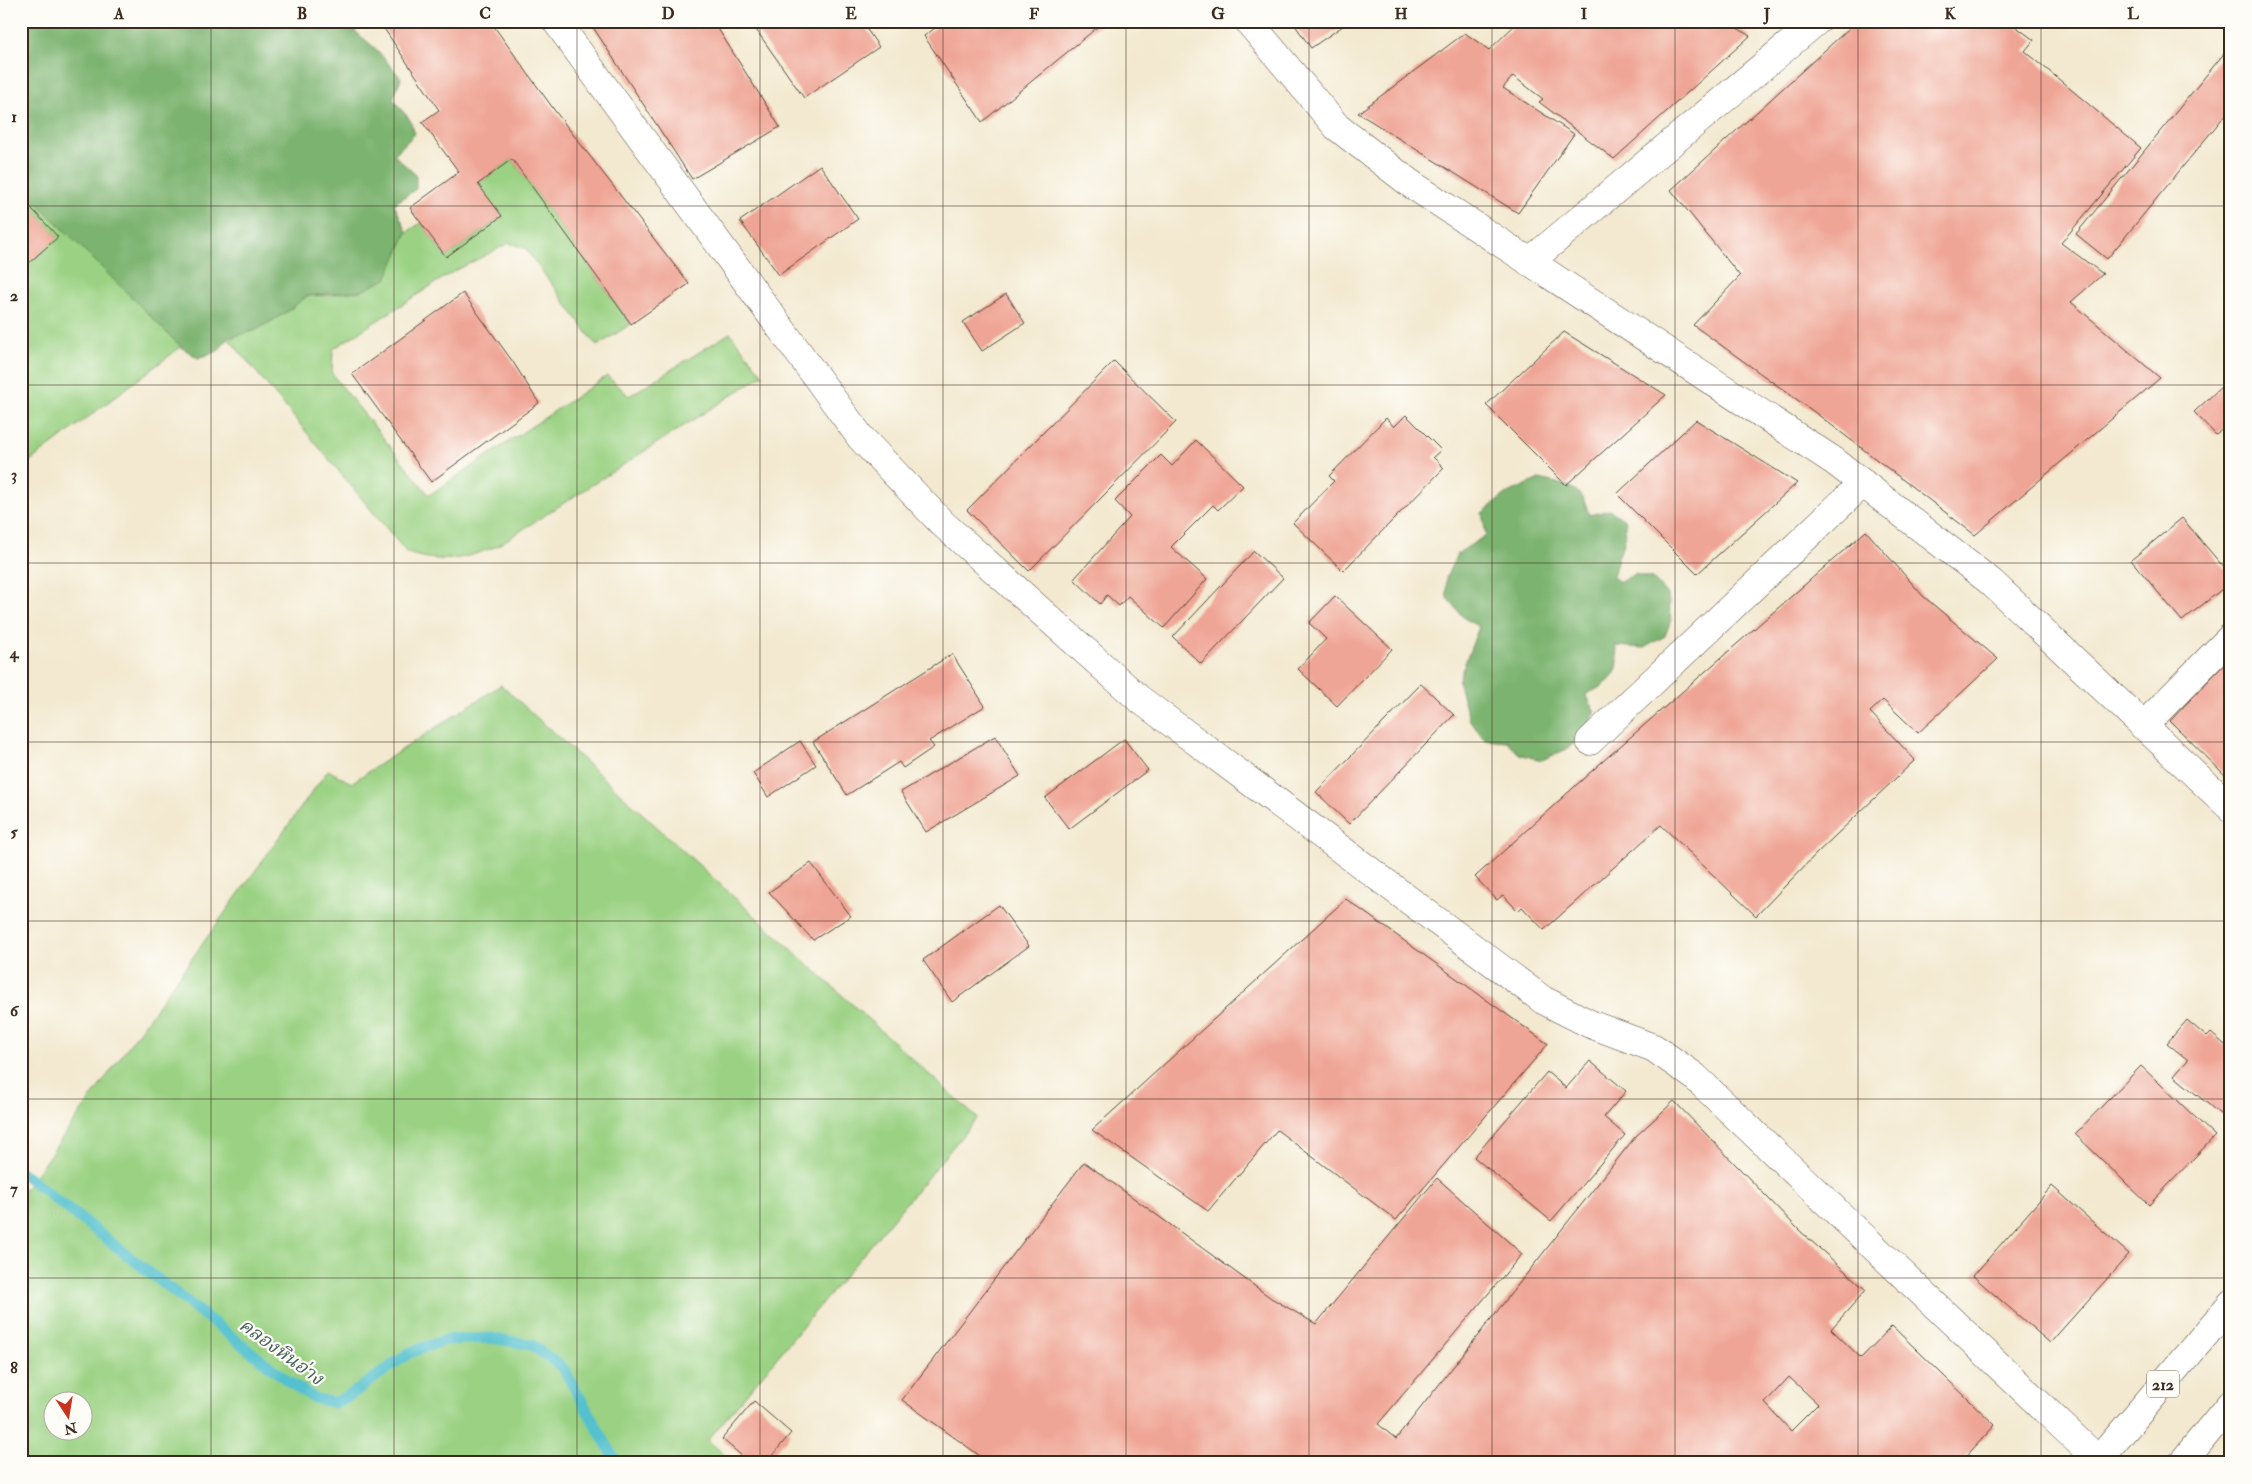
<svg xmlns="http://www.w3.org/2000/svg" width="2252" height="1484" font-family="'IM FELL Double Pica','Noto Serif Thai',serif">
<rect width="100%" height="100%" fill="#fdfcf7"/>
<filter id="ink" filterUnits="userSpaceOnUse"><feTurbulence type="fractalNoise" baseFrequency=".02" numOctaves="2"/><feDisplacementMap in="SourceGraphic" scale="10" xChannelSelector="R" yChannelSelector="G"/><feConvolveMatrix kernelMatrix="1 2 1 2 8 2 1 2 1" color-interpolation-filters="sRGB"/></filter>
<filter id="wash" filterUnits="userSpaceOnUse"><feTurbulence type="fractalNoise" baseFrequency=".0096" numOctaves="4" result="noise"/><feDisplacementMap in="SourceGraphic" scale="20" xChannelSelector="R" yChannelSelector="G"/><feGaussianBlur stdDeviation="1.12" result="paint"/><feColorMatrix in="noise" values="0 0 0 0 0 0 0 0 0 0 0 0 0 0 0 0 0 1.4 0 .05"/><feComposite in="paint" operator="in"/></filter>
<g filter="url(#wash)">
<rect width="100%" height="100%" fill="#f3e9d0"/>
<path fill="#9ad182" stroke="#6a7e50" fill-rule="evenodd" d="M512 159 631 324 597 346 525 248 509 243 451 273 333 349 332 374 429 495 607 376 629 396 730 333 763 375 497 546C462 560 444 564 407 553L228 338 256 330 285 313 307 296 333 295 385 279 407 232 421 223 446 257 502 217 478 184Z
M21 187 181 347 21 468V270L58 237 21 197Z
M501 685 977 1118 708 1440 733 1463H21V1195L328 770 351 783ZM52 1402H82V1432H52Z"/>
<path fill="#7bb370" stroke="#5b6e47" d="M21 21H354L355 31 376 49 401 78 393 99 410 120 415 134 394 155 416 175V189L394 204 407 232 386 279 361 291 307 296 285 313 256 330 228 338 218 351 198 358 181 347 21 187Z
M1539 479C1567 486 1581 484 1589 515L1610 510 1626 521 1624 544 1618 557 1613 577 1620 582 1635 574 1652 578 1668 595 1671 620 1665 636 1644 648 1615 646C1625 673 1608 685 1586 694L1595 713 1586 733 1567 749 1542 760 1519 754 1507 741 1484 739 1469 719 1458 681 1479 627 1464 618 1447 598 1446 578 1457 554 1486 535 1482 513 1506 494Z"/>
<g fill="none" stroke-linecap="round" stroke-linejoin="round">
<path stroke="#55c1cf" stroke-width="11" d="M21 1172 292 1384 314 1398 334 1403 352 1394 409 1353 445 1340 491 1338 532 1345 563 1368 617 1463"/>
</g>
<g id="blocks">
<path fill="#efa595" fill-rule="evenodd" d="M379 21H490L555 111 689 284 631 324 512 159 478 184 502 216 446 257 410 208 459 172 422 122 439 110Z
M589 21H719L715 24 780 127 692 179Z
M750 21H861L879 47 804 98Z
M945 21H1105L982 122 924 36Z
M1292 21H1350L1311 48Z
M1519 21H1598L1602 27 1606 21H1726L1750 36 1614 159 1539 102 1543 99 1513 76 1503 88 1574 134 1518 213 1358 113 1465 33 1489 50Z
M1857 21H2008L2034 40 2025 51 2141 148 2061 243 2103 274 2071 302 2160 378 1975 535 1817 414 1693 325 1740 276 1671 190Z
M2231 45V108L2107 259 2076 234Z
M820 165 858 219 779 275 740 221Z
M21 197 58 237 21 270Z
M463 293 513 362 539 403 431 482 352 374Z
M1006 294 1025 323 982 351 963 322Z
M1564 332 1666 395 1566 485 1486 405Z
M1114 361 1176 422 1029 571 967 510Z
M2221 387 2231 397V421L2216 435 2194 412Z
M1406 415 1441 450 1433 457 1444 468 1343 571 1293 523 1334 481 1329 476 1386 418 1394 427Z
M1696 420 1797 483 1697 574 1617 494Z
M1196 440 1243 486 1218 510 1213 505 1171 547 1207 579 1164 628 1128 596 1119 606 1107 595 1100 604 1074 579 1130 517 1115 501 1161 455 1172 466Z
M2182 518 2231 576V582L2182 621 2131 560Z
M1866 531 1923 596 1998 659 1918 733 1883 700 1870 712 1915 760 1817 853 1756 916 1661 825 1544 930 1522 907 1518 911 1503 895 1497 900 1475 877 1594 769Z
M1254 551 1283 578 1201 664 1173 637Z
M1335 596 1392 649 1337 706 1298 669 1326 639 1309 623Z
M952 654 985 706 929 741 934 747 903 768 899 762 847 795 813 742Z
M2231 657V781L2170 721Z
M1421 684 1454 715 1349 824 1316 792Z
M995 736 1020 776 926 832 901 792Z
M1124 739 1148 770 1069 829 1045 798Z
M800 741 816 765 768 797 753 773Z
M811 863 851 916 813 940 769 892Z
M1346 899 1548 1044 1396 1220 1277 1130 1208 1211 1092 1130Z
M999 905 1029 946 952 1002 923 960Z
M2187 1020 2207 1037 2211 1033 2231 1050V1123L2174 1076 2188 1060 2167 1043Z
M1590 1061 1626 1091 1604 1117 1625 1135 1551 1221 1474 1157 1547 1072 1566 1088Z
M2141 1066 2215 1136 2149 1205 2075 1134Z
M1674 1101 1799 1230 1866 1290 1831 1329 1861 1358 1892 1326 1995 1425 1960 1463H990L902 1400 1084 1162 1271 1298 1316 1324 1437 1178 1522 1254 1378 1424 1396 1439 1635 1137ZM1789 1377 1818 1404 1791 1431 1765 1403Z
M2052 1186 2129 1254 2050 1343 1973 1276Z
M754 1401 791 1433 766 1463H750L722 1439Z"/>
</g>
</g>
<g filter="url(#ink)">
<use href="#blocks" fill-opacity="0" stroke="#574739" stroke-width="1"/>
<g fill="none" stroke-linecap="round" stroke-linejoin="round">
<defs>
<path id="minor" d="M556 21 861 438 942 523 1138 698 1543 1000 1590 1024 1654 1048 1694 1076 2098 1460
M1248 21 1337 127 1411 184 1834 461 1991 582 2231 808
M1529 262 1817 21
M2143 726 2231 637
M1590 741 1863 483"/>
<path id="major" d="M2096 1463 2231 1304
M2182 1463 2231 1403"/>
</defs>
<use href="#minor" stroke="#574739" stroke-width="29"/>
<use href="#major" stroke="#574739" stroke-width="29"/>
<use href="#minor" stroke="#fff" stroke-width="28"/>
<use href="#major" stroke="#fff" stroke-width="28"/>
</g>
</g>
<path fill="none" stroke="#3b2a1e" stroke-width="1" stroke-opacity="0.55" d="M211 21V1463M394 21V1463M577 21V1463M760 21V1463M943 21V1463M1126 21V1463M1309 21V1463M1492 21V1463M1675 21V1463M1858 21V1463M2041 21V1463M21 206H2231M21 385H2231M21 563H2231M21 742H2231M21 921H2231M21 1099H2231M21 1278H2231"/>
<g text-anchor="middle" stroke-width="4.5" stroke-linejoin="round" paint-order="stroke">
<rect fill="#fdfcf7" stroke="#75695f" stroke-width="1" x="2147" y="1370.5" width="32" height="27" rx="4"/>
<g font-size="16" font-weight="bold" fill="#3b2a1e">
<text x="2163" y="1390">212</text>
</g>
<g font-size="19" font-style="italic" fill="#445f5c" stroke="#fdfcf7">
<text transform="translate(282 1351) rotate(36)" y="7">คลองหินอ่าง</text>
</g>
</g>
<rect width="2252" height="1484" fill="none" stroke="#fdfcf7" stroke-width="55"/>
<g transform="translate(68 1416) rotate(168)"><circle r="24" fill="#fdfcf7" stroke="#afa8a0"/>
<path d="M0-4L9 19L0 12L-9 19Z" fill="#c8321e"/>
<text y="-8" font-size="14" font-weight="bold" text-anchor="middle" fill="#3b2a1e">N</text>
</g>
<rect x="28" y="28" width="2196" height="1428" fill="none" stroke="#3b2a1e" stroke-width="2"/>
<g font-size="16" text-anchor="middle" font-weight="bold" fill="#3b2a1e">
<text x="119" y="19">A</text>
<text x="302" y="19">B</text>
<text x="485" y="19">C</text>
<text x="668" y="19">D</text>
<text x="851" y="19">E</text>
<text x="1034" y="19">F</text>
<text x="1218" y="19">G</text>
<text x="1401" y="19">H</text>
<text x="1584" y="19">I</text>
<text x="1767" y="19">J</text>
<text x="1950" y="19">K</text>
<text x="2133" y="19">L</text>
<text x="14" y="122">1</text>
<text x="14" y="301">2</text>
<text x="14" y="480">3</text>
<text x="14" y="658">4</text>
<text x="14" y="837">5</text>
<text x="14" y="1016">6</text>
<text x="14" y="1194">7</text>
<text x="14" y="1373">8</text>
</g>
</svg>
